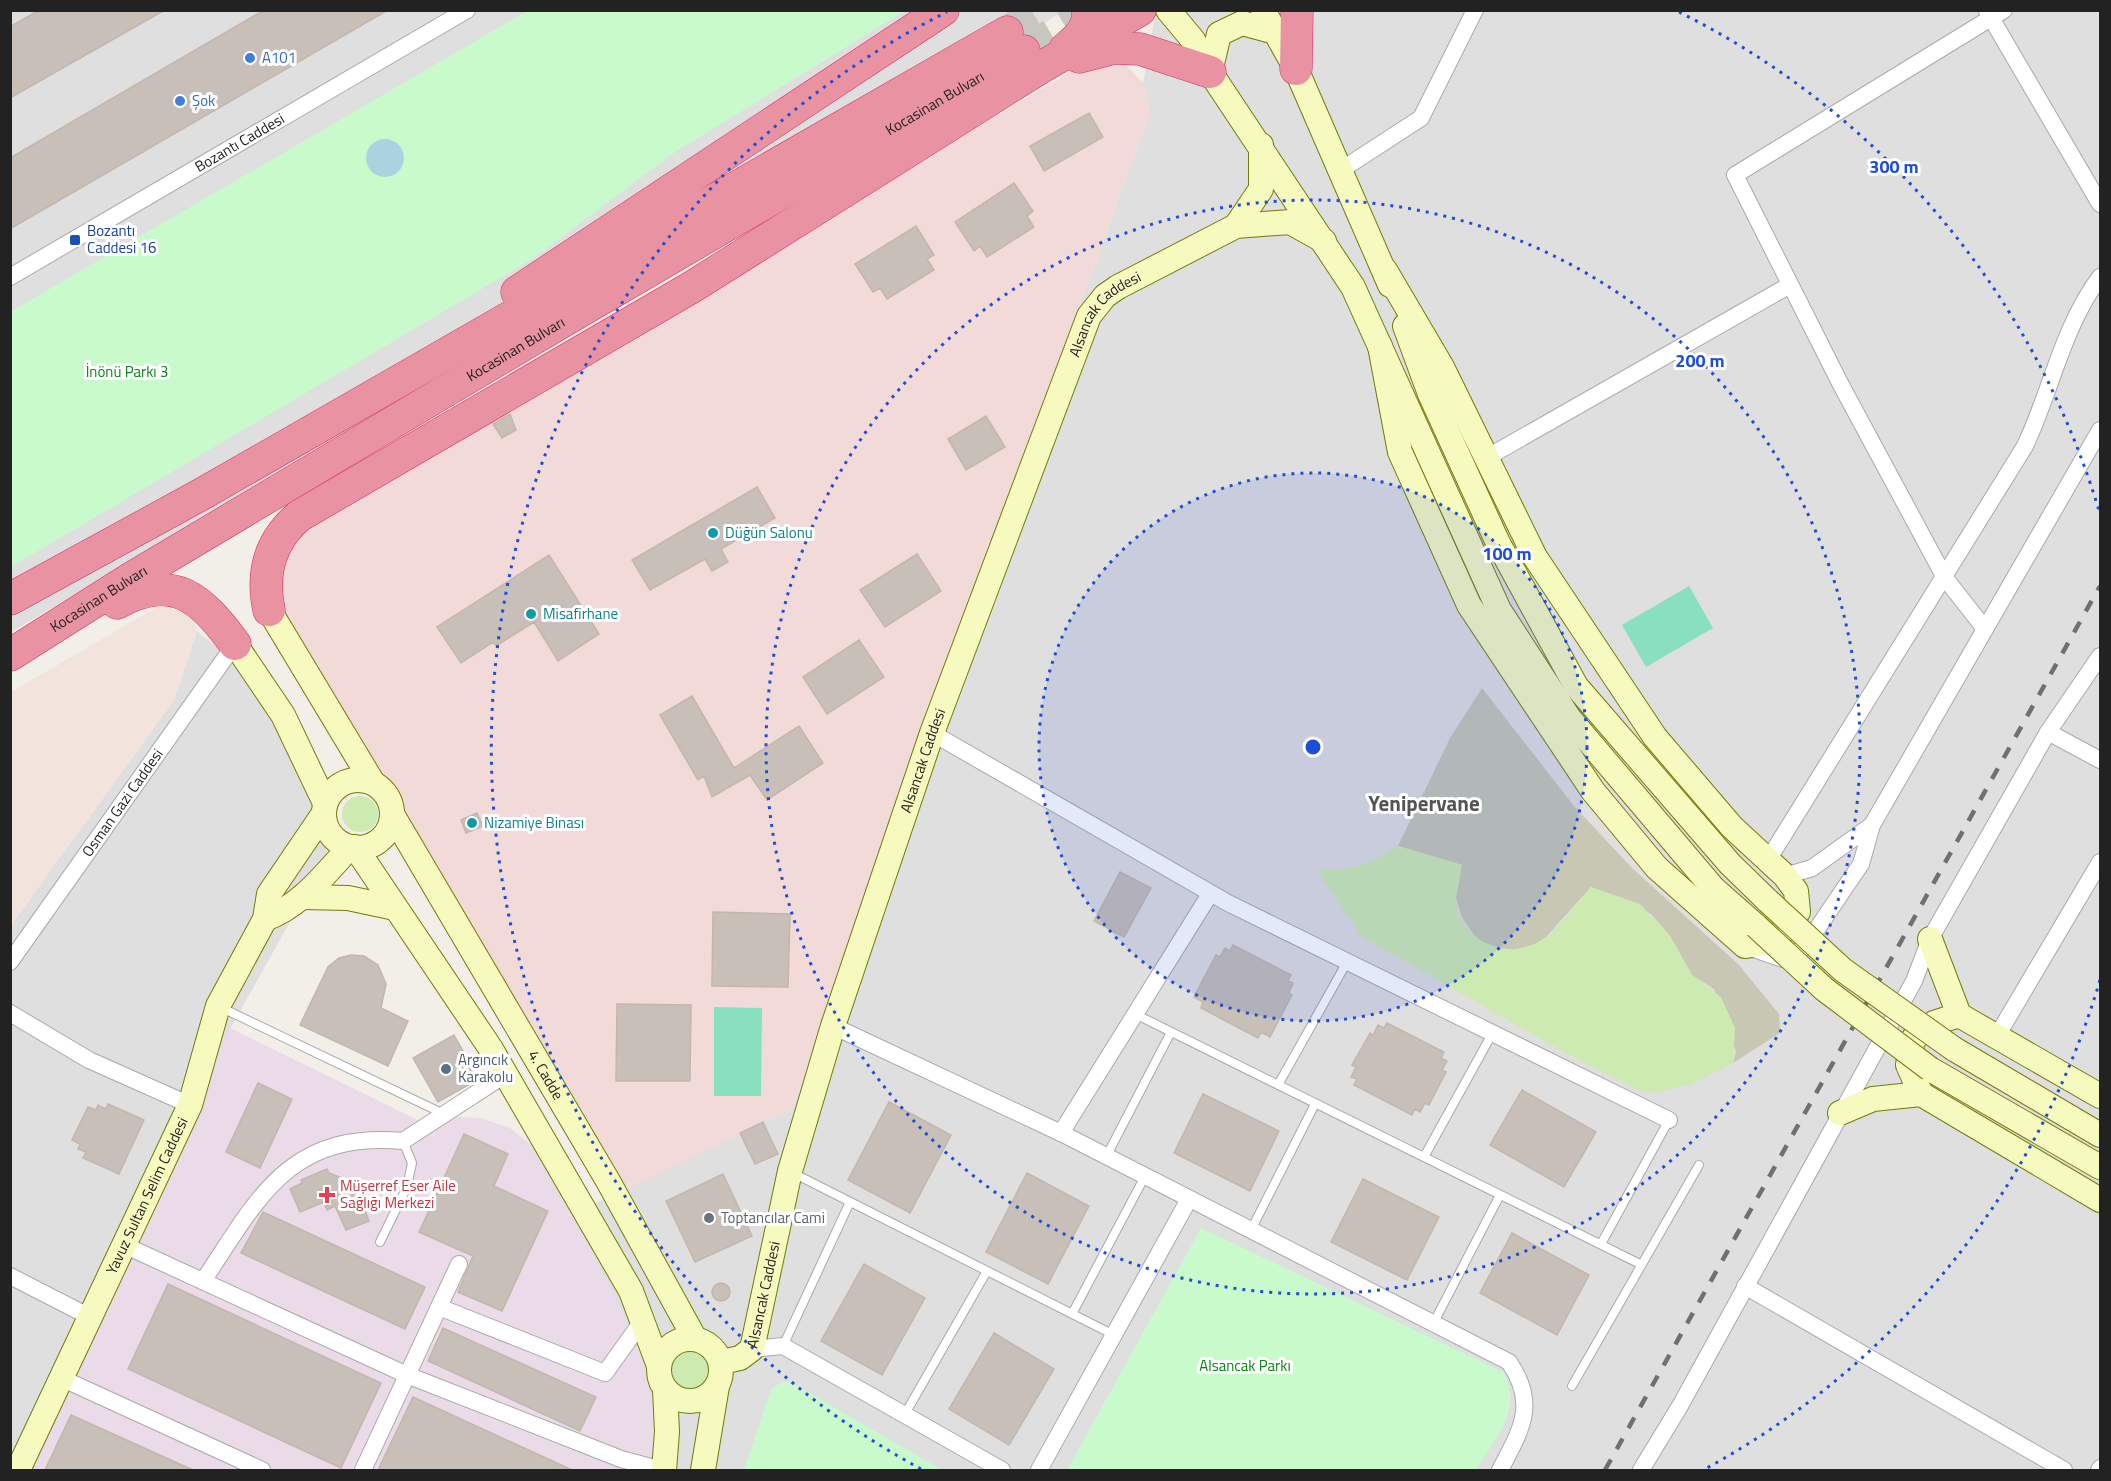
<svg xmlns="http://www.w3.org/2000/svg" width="2111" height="1481" font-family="'Titillium Web',sans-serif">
<rect width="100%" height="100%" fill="#f2efe9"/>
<path fill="#e0dfdf" d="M11 10 1064 11 11 632Z
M1156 11H2100V1470H663L573 1214 793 1108 1150 111 1143 83Z
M197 631 237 664 271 703 323 829 327 856 230 1029 23 1470H11V925L174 700Z"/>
<path fill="#f2dad9" d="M1125 64 1143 83 1150 111 793 1108 624 1190 276 609 278 568 293 529 1071 72Z"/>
<path fill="#ebdbe8" d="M230 1028 426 1124 453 1117 481 1118 510 1128 535 1148 545 1160 658 1383 663 1470H23Z"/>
<path fill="#f3e3dd" d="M170 603 192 616 197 631 174 700 11 925V692L162 604Z"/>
<path fill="#c7c7b4" d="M1482 688 1574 806 1632 868 1739 965 1779 1014 1780 1033 1733 1063 1736 1051 1714 989 1692 975 1670 936 1651 914 1591 887 1545 938 1535 944 1514 950 1503 949 1482 942 1474 935 1462 918 1456 898 1462 865 1398 846 1450 738Z"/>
<path fill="#cdebb0" d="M342 814a18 18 0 1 1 36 0a18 18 0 1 1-36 0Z
M1398 846 1462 865C1460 875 1456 887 1456 897 1455 938 1504 961 1537 943 1558 932 1575 905 1591 887L1640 904 1670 936 1692 975 1721 997 1735 1028 1733 1063 1689 1085 1651 1093 1638 1090 1578 1060 1362 937 1316 869C1348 872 1372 864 1398 846Z
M672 1370a20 20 0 1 1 40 0a20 20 0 1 1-40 0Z"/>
<path fill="#c8facc" d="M527 11H905L675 152 534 258 11 567 10 312Z
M1201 1228 1503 1372C1524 1408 1494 1440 1476 1470H1067Z
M783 1382 792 1383 942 1470H744L771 1389Z"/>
<path fill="#88e0be" d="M1689 586 1713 628 1646 667 1622 625Z
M714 1007 762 1008 761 1096H714Z"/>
<path fill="#aad3df" d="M366 158a19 19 0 1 1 38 0a19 19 0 1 1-38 0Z"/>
<path fill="#c7bfb8" stroke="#c4b6ab" stroke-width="1.5" d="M39 10H165L10 98V27Z
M264 10H388L10 229V158Z
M1089 113 1103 137 1044 171 1030 146Z
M1014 183 1033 211 1027 216 1034 227 987 257 980 246 974 251 955 222Z
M916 226 934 255 927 259 934 270 887 299 880 288 873 292 855 264Z
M510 414 516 430 502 438 493 424Z
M986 416 1005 447 966 470 948 439Z
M757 487 775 518 721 549 728 562 712 571 705 559 650 590 632 560Z
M917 554 941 591 885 627 860 590Z
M549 555 599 634 558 661 534 622 496 646 493 642 461 663 437 627Z
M859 640 884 677 827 714 803 677Z
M692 696 734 768 799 726 823 763 767 800 750 775 712 797 704 776 698 780 660 715Z
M477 813 483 826 466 833 461 820Z
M1120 872 1151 888 1124 937 1094 921Z
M713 912 790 914 788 987 712 986Z
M1233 945 1291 975 1288 981 1293 983 1289 993 1292 995 1270 1037 1261 1032 1258 1038 1201 1008 1203 1002 1194 997 1216 955 1220 957 1225 948 1230 951Z
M351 955 364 956 378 965 386 984 381 1008 408 1021 388 1066 300 1025 328 967 339 958Z
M617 1004 691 1005 690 1081H616Z
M1387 1023 1444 1052 1441 1058 1447 1061 1442 1070 1446 1072 1429 1105 1425 1103 1420 1112 1415 1109 1412 1115 1354 1085 1357 1079 1351 1077 1356 1067 1352 1065 1370 1033 1373 1035 1378 1025 1384 1028Z
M454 1035 479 1079 438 1102 413 1058Z
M258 1083 292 1099 260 1168 226 1152Z
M1522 1090 1596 1132 1564 1187 1490 1145Z
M1203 1094 1279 1131 1250 1191 1174 1153Z
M889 1102 951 1135 910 1213 848 1180Z
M108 1104 144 1120 119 1174 83 1158 86 1152 78 1149 80 1144 72 1140 88 1107 96 1110 98 1105 106 1109Z
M763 1122 778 1154 755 1164 740 1133Z
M464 1134 508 1154 494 1186 548 1211 502 1311 458 1292 473 1256 419 1232Z
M327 1169 329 1173 357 1184 367 1206 364 1208 369 1221 346 1230 335 1206 327 1210 324 1202 300 1212 290 1189 302 1183 301 1180Z
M1027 1173 1089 1206 1048 1284 986 1252Z
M723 1174 752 1236 695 1262 666 1201Z
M1363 1179 1439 1217 1407 1280 1331 1242Z
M263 1212 425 1287 405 1329 241 1253Z
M1512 1233 1589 1275 1557 1335 1480 1293Z
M864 1264 925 1298 882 1375 821 1341Z
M712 1292a9 9 0 1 1 18 0a9 9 0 1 1-18 0Z
M168 1284 381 1383 341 1468 128 1369Z
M443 1328 596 1397 580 1431 428 1361Z
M994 1333 1054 1369 1009 1445 949 1409Z
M413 1397 572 1470H378Z
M71 1415 193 1470H45Z"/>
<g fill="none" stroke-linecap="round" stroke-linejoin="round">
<path stroke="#c8c6c1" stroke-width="32" stroke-dasharray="32 16" stroke-linecap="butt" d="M1007 32 1043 10
M1024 51 1094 10"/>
<defs>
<path id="lane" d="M220 1007 444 1114
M1135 1014 1640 1264
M1278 1085 1347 962
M1106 1157 1171 1032
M1424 1157 1492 1034
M793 1173 1114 1335
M1250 1232 1315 1104
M380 1242 407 1187 412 1163 403 1141
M1601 1244 1669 1120
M1072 1314 1144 1178
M1433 1324 1500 1195
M783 1346 850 1202
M1572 1386 1699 1165
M905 1414 987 1271"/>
<g id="street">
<path d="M1987 11 2100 204"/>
<path d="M1341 170 1421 118 1475 10"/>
<path id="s1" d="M10 277 467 10"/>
<path d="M1486 458 1790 285"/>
<path d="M1985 629 1945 578 1841 385 1735 175 2004 10"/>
<path d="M2048 732 2100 760"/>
<path d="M932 733 1228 903 1669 1120"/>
<path d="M1768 860 2025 446C2051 391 2063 326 2100 277"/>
<path d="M1785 876 1812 868 1872 825"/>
<path d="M1745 946 1783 959 1804 948 1861 864 1872 825 2100 430"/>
<path id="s2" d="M10 962 235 644"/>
<path d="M10 1013 89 1060 190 1105"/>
<path d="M833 1026 1061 1133 1509 1362C1538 1404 1521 1430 1500 1470"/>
<path d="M1997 1036 2100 862"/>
<path d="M1061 1133 1210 894"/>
<path d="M124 1245 407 1375 621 1459 662 1470"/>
<path d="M10 1276 90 1317"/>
<path d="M203 1281C258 1199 288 1131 403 1141L506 1074"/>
<path d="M1745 1286 2064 1470"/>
<path d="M439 1307 605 1373 643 1320"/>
<path d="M752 1349 783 1346 1002 1470"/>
<path d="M61 1378 262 1470"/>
<path d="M363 1470 459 1264"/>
<path d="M1039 1470 1188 1201"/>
<path d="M1641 1470 1680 1406 1914 981 1930 939 2048 732 2100 656"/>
<path d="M2099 1470 2100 1468"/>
</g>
<g id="secondary">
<path d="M1168 10 1193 40 1210 72 1353 287 1499 610 1569 718 1713 888 1756 926"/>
<path d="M1263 10 1296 69 1390 285"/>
<path d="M1210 72 1219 34 1242 23 1275 32"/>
<path d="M1236 226 1261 189V145"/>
<path d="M1405 326 1430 394 1498 543 1576 686 1730 864 1768 901"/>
<path d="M1380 346 1400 452 1469 605 1593 791 1657 868 1745 946C1775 943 1780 936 1798 912L1796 891 1785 876 1732 827 1655 737 1535 557 1442 367 1385 270"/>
<path d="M269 610 373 783"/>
<path d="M235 644 283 715 325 803"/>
<circle cx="358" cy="814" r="34"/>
<path id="s3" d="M392 814 608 1181 695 1339"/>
<path d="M355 847 491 1049 631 1291 659 1366"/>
<path d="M302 897 348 898 395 908"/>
<path d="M265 919C301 906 324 875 350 847"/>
<path d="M1930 939 1959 1015 2100 1096"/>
<path d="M1954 1049 2100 1135"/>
<path d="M1930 1069 2100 1167"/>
<path d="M1921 1094 1908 1065 1913 1039 1934 1023 1959 1015"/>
<path d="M1840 1113 1873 1099 1921 1094 2100 1200"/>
<circle cx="690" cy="1370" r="31"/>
<path id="s4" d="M721 1362 740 1358 752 1349 790 1171 833 1026 932 733 1089 316 1105 296 1118 287 1236 226 1290 222 1324 241"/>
<path id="s5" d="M18 1470 190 1105 218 1006 265 919 269 894 324 813"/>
<path d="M664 1470 667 1432 665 1389"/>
<path d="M703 1470 717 1386"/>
</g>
<g id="highway">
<path d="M1065 49C1078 38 1089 29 1088 10"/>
<path d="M1079 57 1114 48 1140 49 1210 72"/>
<path d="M1296 69 1297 10"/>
<path d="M517 292 943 10"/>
<path d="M10 599 202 494 1007 32"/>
<path d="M117 603C174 572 201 598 235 644"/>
<path d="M269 610C261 573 270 541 299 516L692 287 1040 68 1140 10"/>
<path id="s6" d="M10 655 130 579 558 324 1024 51"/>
</g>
</defs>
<use href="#lane" stroke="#a9a9a9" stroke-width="10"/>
<use href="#street" stroke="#a9a9a9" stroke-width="18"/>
<use href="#secondary" stroke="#707d05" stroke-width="26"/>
<use href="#highway" stroke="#dc2a67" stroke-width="33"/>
<use href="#lane" stroke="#fff" stroke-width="8"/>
<use href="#street" stroke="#fff" stroke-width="16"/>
<use href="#secondary" stroke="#f7fabf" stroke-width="24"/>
<use href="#highway" stroke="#e892a2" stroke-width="32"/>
<path stroke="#707070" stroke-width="4.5" stroke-dasharray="12 12" stroke-linecap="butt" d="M1605 1470 2100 586"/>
<defs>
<path id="secondary-bridge" d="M1768 901 1843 970 1954 1049
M1756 926 1824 989 1930 1069"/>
</defs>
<use href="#secondary-bridge" stroke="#707d05" stroke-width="26" stroke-linecap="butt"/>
<use href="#secondary-bridge" stroke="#f7fabf" stroke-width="24"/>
</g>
<circle cx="1313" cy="747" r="274" fill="#1d4ed8" fill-opacity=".12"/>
<g fill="none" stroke="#1d4ed8" stroke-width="3" stroke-dasharray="3 6">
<circle cx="1313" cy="747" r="274"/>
<circle cx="1313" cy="747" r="547"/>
<path d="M2100 980A821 821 0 0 1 1705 1469M921 1469A821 821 0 0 1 947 12M1679 12A821 821 0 0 1 2100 514"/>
</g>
<g fill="#3f7fe0" stroke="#fff" stroke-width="2">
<circle cx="250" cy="58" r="6"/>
<circle cx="180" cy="101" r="6"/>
</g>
<rect fill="#1a4fb4" stroke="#fff" stroke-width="2" x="69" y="234" width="12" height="12" rx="3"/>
<g fill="#0f9aa8" stroke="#fff" stroke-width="2">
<circle cx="713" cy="533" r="6"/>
<circle cx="531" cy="614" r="6"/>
<circle cx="472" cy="823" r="6"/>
</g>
<circle fill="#5c6f8a" stroke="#fff" stroke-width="2" cx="446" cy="1069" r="6"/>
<path fill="#e0444e" stroke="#fff" stroke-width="2" d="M324 1186h6v6h6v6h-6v6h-6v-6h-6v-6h6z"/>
<circle fill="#6b7280" stroke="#fff" stroke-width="2" cx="709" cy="1218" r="6"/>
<g text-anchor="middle" stroke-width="6" stroke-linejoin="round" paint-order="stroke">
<g font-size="15" fill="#366cbe" stroke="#fff" text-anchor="start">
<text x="262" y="63">A101</text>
<text x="192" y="106">Şok</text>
</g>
<g font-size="15" fill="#222" stroke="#fff">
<text dy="5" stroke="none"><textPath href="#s6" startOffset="1077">Kocasinan Bulvarı</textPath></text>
<text dy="5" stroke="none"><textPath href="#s1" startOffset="266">Bozantı Caddesi</textPath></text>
<text dy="5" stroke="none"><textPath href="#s4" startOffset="1134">Alsancak Caddesi</textPath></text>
<text dy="5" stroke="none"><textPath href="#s6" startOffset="591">Kocasinan Bulvarı</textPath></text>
<text dy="5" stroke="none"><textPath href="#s6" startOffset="105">Kocasinan Bulvarı</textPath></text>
<text dy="5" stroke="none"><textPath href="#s4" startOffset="648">Alsancak Caddesi</textPath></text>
<text dy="5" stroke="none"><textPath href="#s2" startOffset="195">Osman Gazi Caddesi</textPath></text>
<text dy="5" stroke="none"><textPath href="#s3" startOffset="303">4. Cadde</textPath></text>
<text dy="5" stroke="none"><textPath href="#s5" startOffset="303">Yavuz Sultan Selim Caddesi</textPath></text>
<text dy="5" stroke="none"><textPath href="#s4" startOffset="90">Alsancak Caddesi</textPath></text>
</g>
<g font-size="15" fill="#164399" stroke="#fff" text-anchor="start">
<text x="87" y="236">Bozantı<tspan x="87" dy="17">Caddesi 16</tspan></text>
</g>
<g font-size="15" fill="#0c8416" stroke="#fff">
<text x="127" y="377">İnönü Parkı 3</text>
<text x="1245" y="1371">Alsancak Parkı</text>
</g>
<g font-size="15" fill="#0d838f" stroke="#fff" text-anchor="start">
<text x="725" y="538">Düğün Salonu</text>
<text x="543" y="619">Misafirhane</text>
<text x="484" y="828">Nizamiye Binası</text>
</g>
<g font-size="15" fill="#4e5e75" stroke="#fff" text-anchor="start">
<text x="458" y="1065">Argıncık<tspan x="458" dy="17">Karakolu</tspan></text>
</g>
<g font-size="15" fill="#be3a42" stroke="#fff" text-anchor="start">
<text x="340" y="1191">Müşerref Eser Aile<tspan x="340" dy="17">Sağlığı Merkezi</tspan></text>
</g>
<g font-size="15" fill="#5b616d" stroke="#fff" text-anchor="start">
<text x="721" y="1223">Toptancılar Cami</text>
</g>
<g font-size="21" font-weight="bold" fill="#555" stroke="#fff">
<text x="1424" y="811">Yenipervane</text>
</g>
</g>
<circle cx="1313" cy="747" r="9" fill="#1d4ed8" stroke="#fff" stroke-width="3"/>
<g font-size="18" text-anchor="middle" font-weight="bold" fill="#1d4ed8" stroke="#fff" stroke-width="6" stroke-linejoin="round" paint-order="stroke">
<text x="1894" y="173">300 m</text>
<text x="1700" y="367">200 m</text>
<text x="1507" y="560">100 m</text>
</g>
<rect width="2111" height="1481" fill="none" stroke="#222222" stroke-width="24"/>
</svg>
